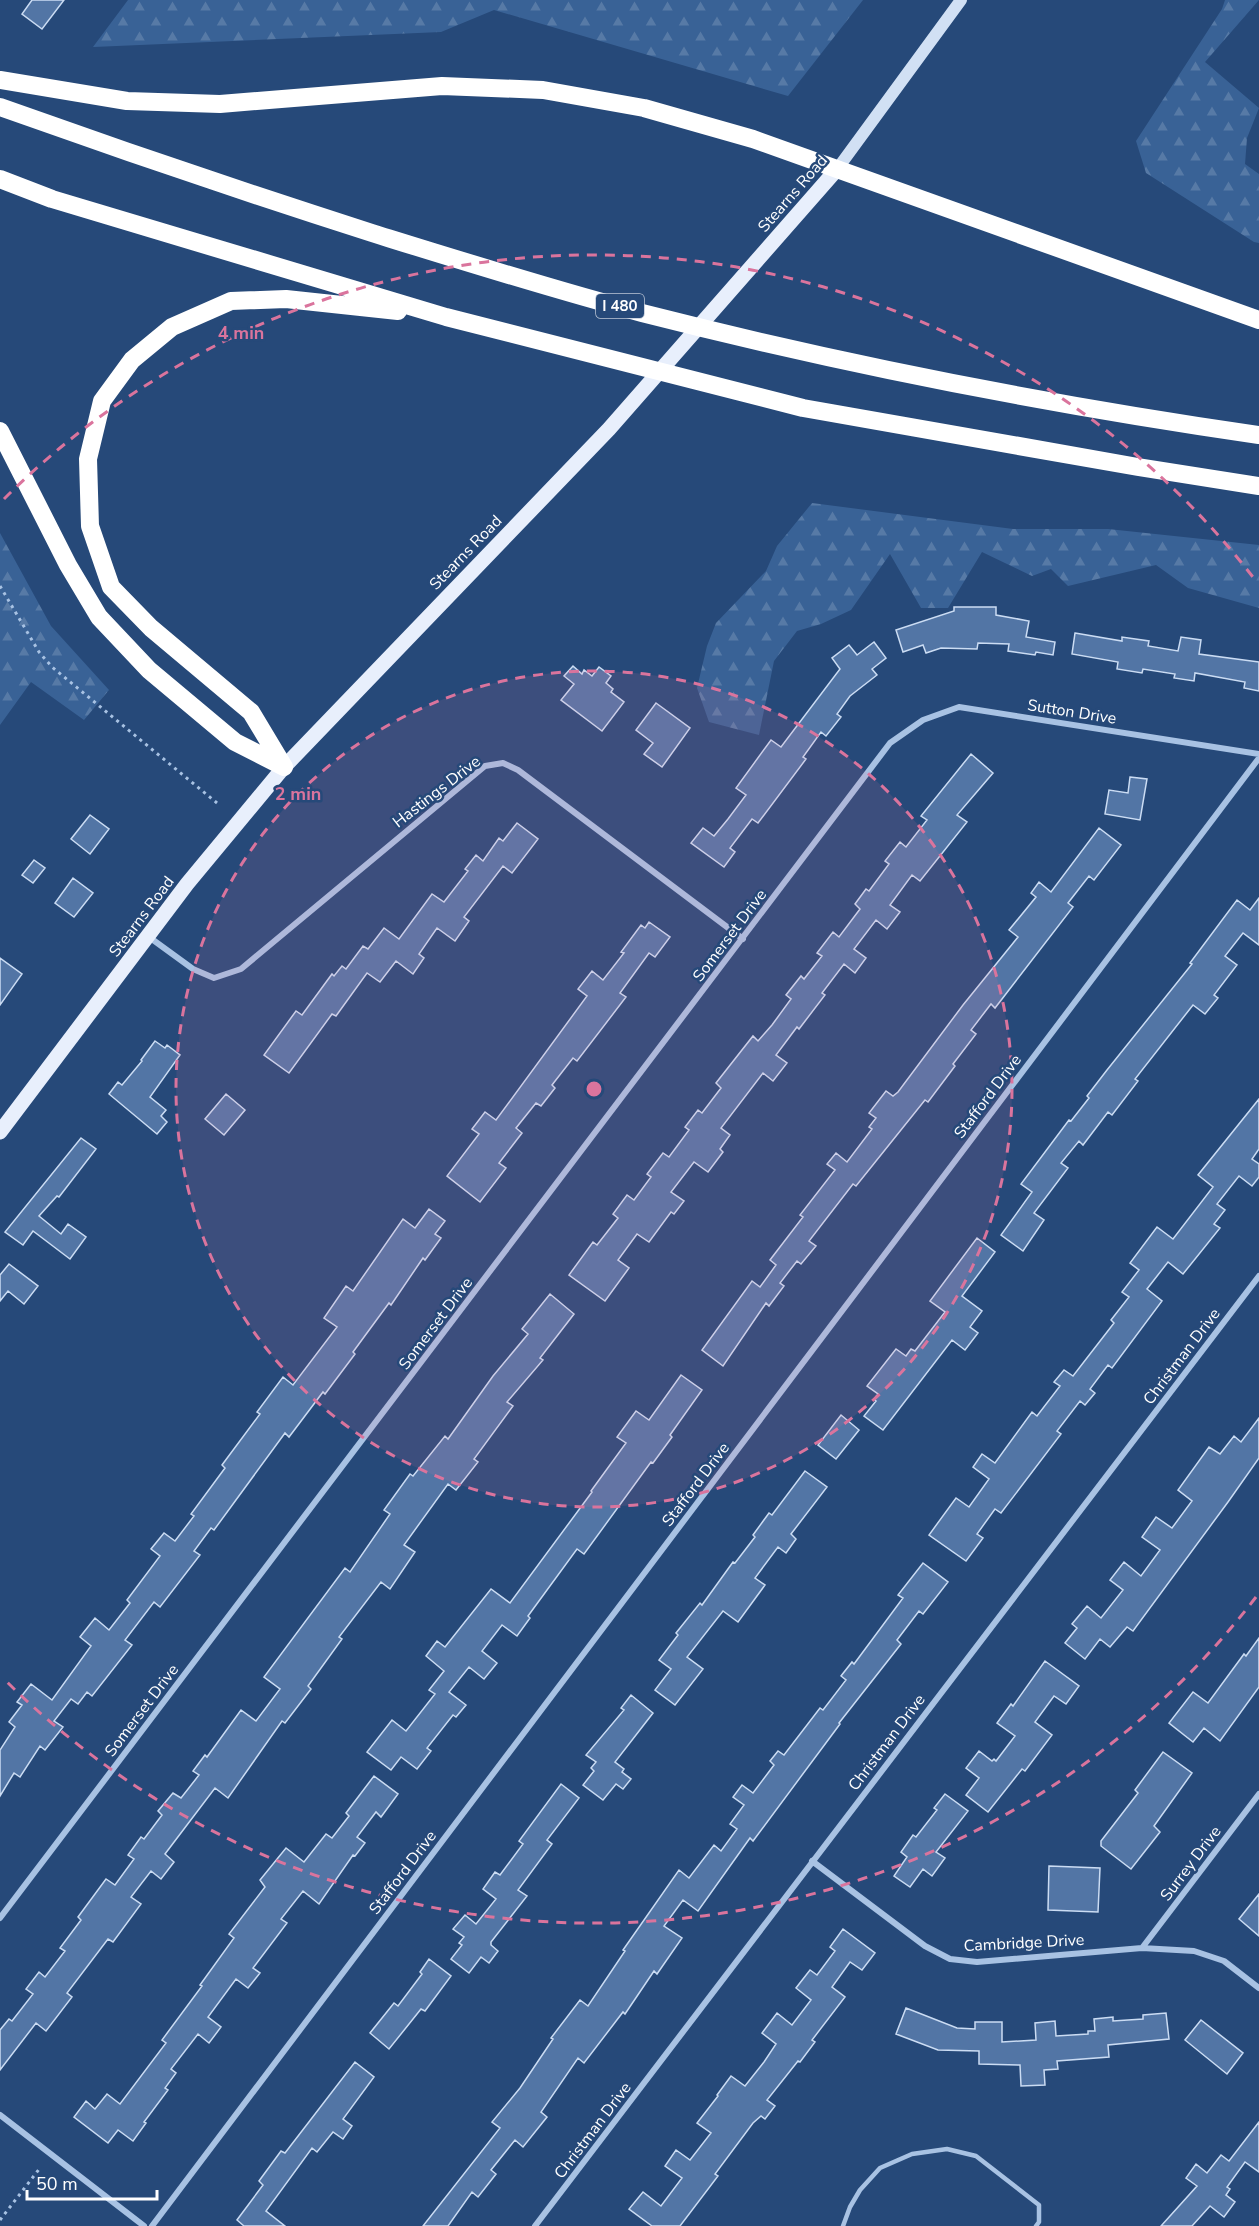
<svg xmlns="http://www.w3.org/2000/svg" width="1259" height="2226" font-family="'Nunito Sans',sans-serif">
<defs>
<pattern id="forest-firs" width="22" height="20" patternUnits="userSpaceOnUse" patternTransform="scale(1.5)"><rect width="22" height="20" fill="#396296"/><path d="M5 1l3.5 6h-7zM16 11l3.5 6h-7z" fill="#577aa6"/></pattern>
</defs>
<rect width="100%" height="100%" fill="#264979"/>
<path fill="url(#forest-firs)" d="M128 0H863L788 96 494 10 441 32 93 47Z
M1225 0H1259L1205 62 1259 108 1247 138 1245 164 1259 174V243L1254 242 1146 173 1136 141 1222 9Z
M812 503 1013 529H1108L1259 545V608L1188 588 1156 565 1068 586 1051 569 1032 576 982 552 948 608H921L890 554 851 610 821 624 797 631 774 661 759 735 709 722 697 688 707 646 716 623 766 571 777 546Z
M0 533 51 626 109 690 84 720 31 682 0 725Z"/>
<path fill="#5275a5" stroke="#cbdcf3" stroke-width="1.5" d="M32 0H64L42 29 22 14Z
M954 607H996V615L1029 621 1026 637 1055 642 1053 655 1036 652 1035 655 1008 651 1009 644 978 643 977 649 941 648 926 653 923 645 903 652 896 630 954 611Z
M1075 633 1122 641V637L1149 641 1148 646 1178 651 1181 637 1201 640 1199 654 1259 662V691L1244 688 1245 682 1195 673 1194 681 1174 678 1175 674 1143 669 1142 673 1117 669 1118 662 1072 654Z
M874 642 886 658 872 669 877 675 850 696 837 714 841 717 826 736 821 732 803 757 806 759 758 823 752 819 730 848 735 852 724 867 691 843 703 828 714 836 728 819 746 795 736 788 771 740 781 747 840 669 832 658 849 645 857 655Z
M573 666 582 674 584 670 592 676 599 667 611 676 606 683 613 689 611 692 624 702 602 731 561 700 574 684 564 676Z
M656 703 690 728 662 767 644 754 653 743 636 730Z
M971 754 993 773 957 815 967 822 920 881 912 875 890 905 900 912 887 929 876 920 854 949 866 958 855 973 844 964 822 993 825 995 799 1029 797 1027 776 1055 787 1063 773 1081 763 1073 721 1128 730 1135 720 1149 723 1152 708 1172 694 1162 671 1192 684 1201 674 1214 671 1212 649 1242 637 1234 618 1260 629 1268 605 1301 569 1275 593 1242 597 1245 618 1218 613 1214 627 1195 634 1200 651 1177 647 1174 663 1153 669 1157 689 1130 685 1127 698 1110 702 1113 721 1088 716 1083 753 1036 758 1041 772 1025 791 999 786 995 801 976 804 979 822 956 817 953 833 932 839 937 860 909 855 904 866 889 869 891 889 864 885 861 900 842 906 847 927 820 921 816Z
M1130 777 1147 779 1140 820 1105 814 1109 790 1128 793Z
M90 815 109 829 90 854 71 839Z
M517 823 538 839 512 873 503 866 464 917 469 921 455 941 437 928 419 954 424 958 413 974 396 961 380 982 367 973 336 1016 332 1014 289 1073 264 1055 296 1011 302 1015 332 974 334 976 342 966 346 969 363 946 368 949 384 928 399 939 432 894 444 902 468 871 465 869 476 855 483 861 499 838 503 841Z
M1099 828 1121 845 1094 880 1089 876 1068 903 1073 907 995 1008 991 1004 971 1030 976 1034 953 1064 955 1066 928 1102 925 1100 856 1186 853 1184 809 1241 816 1246 801 1264 797 1261 780 1283 784 1286 769 1306 766 1303 723 1366 702 1350 752 1281 760 1287 776 1265 770 1260 803 1217 800 1215 835 1170 827 1164 836 1153 847 1162 872 1129 869 1127 876 1118 869 1113 886 1091 893 1096 898 1092 963 1005 1018 937 1009 930 1036 897 1031 893 1039 882 1051 892Z
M34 860 45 868 33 883 22 875Z
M73 878 93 893 74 917 55 903Z
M1259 898V945L1243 933 1225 956 1237 965 1214 995 1218 998 1205 1014 1193 1005 1135 1079 1138 1081 1112 1115 1108 1112 1083 1145 1079 1141 1061 1163 1068 1168 1034 1213 1044 1220 1023 1251 1001 1235 1032 1192 1021 1184 1069 1120 1071 1121 1089 1098 1087 1096 1107 1070 1192 964 1190 963 1237 900 1250 910Z
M649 922 670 937 655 957 649 953 620 993 626 997 577 1061 573 1058 552 1085 555 1088 541 1106 536 1103 516 1128 522 1133 499 1163 506 1168 480 1202 447 1176 479 1134 472 1129 485 1112 496 1120 587 996 578 989 592 971 603 980 624 953 621 952 641 925 645 928Z
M0 958 22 974 0 1005Z
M155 1041 165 1048 167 1045 180 1055 150 1097 166 1110 161 1116 167 1122 157 1134 109 1094 118 1082 122 1085 142 1061 141 1060Z
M226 1094 245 1110 224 1135 205 1119Z
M1259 1099V1149L1252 1159 1259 1164V1177L1252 1186 1239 1176 1217 1204 1225 1210 1214 1224 1220 1228 1183 1274 1168 1262 1147 1289 1162 1301 1112 1368 1108 1365 1090 1389 1095 1393 1085 1405 1080 1401 1057 1431 1061 1434 1001 1513 995 1509 977 1534 983 1538 966 1561 929 1535 956 1498 969 1507 989 1479 973 1467 982 1454 995 1463 1032 1412 1037 1416 1060 1386 1054 1382 1064 1370 1073 1376 1114 1323 1111 1320 1129 1297 1122 1292 1139 1270 1130 1263 1157 1227 1173 1239 1213 1187 1198 1175Z
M81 1138 96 1149 59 1197 57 1196 39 1216 61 1234 68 1224 86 1237 70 1259 33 1231 23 1245 5 1232Z
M429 1209 445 1221 435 1234 441 1238 425 1260 423 1258 391 1305 389 1303 353 1352 355 1354 325 1394 323 1392 289 1437 285 1433 214 1530 211 1528 194 1551 200 1555 160 1607 154 1602 125 1640 132 1645 92 1696 87 1692 78 1704 71 1699 54 1721 63 1727 45 1750 40 1746 20 1777 14 1773 0 1796V1750L15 1727 9 1722 22 1705 17 1702 31 1684 52 1700 91 1646 80 1637 95 1618 109 1630 130 1603 127 1600 160 1556 151 1549 164 1533 175 1541 194 1516 191 1514 225 1468 222 1465 260 1414 257 1412 283 1377 293 1385 337 1327 324 1318 346 1286 353 1291 403 1219 415 1228Z
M977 1238 995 1252 962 1296 982 1311 970 1327 978 1333 965 1350 952 1340 883 1430 864 1416 876 1401 874 1399 878 1394 867 1386 896 1349 906 1356 911 1349 915 1351 945 1312 930 1301Z
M9 1264 38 1286 24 1304 8 1291 0 1301V1275Z
M550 1294 574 1314 540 1358 543 1360 507 1402 513 1406 474 1459 478 1462 456 1490 448 1484 404 1545 415 1552 390 1589 381 1582 339 1637 342 1639 308 1686 311 1689 285 1723 282 1721 228 1798 215 1788 165 1854 174 1862 161 1879 151 1871 131 1897 141 1904 113 1942 108 1939 67 1993 72 1997 46 2031 36 2023 0 2070V2030L9 2019 12 2021 33 1994 26 1989 39 1972 45 1977 65 1951 60 1948 81 1920 78 1917 106 1879 115 1885 134 1859 128 1855 141 1837 144 1839 162 1815 158 1811 173 1793 181 1798 199 1775 193 1771 205 1755 207 1757 241 1710 256 1721 280 1689 264 1677 345 1568 350 1572 390 1514 384 1510 410 1474 413 1476 445 1436 448 1439 493 1376 528 1334 522 1329Z
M681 1375 702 1390 670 1435 672 1437 653 1463 651 1462 584 1554 577 1549 528 1616 530 1618 517 1636 502 1625 482 1651 497 1663 484 1679 469 1667 449 1692 466 1705 456 1717 453 1715 427 1748 431 1751 417 1769 401 1757 391 1770 367 1752 392 1720 406 1731 435 1694 429 1690 444 1671 426 1656 437 1641 445 1647 491 1589 510 1603 592 1492 591 1491 626 1443 617 1437 636 1411 649 1420Z
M841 1415 859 1430 836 1459 818 1445Z
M1259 1418V1458L1228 1502 1133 1631 1127 1627 1110 1647 1100 1639 1085 1659 1065 1643 1077 1628 1072 1624 1087 1606 1101 1618 1123 1590 1110 1580 1124 1562 1141 1576 1160 1550 1142 1537 1156 1517 1172 1528 1192 1501 1178 1490 1209 1447 1220 1454 1234 1436 1241 1442Z
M805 1471 827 1487 791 1534 796 1539 786 1553 778 1547 755 1578 765 1585 738 1622 723 1611 687 1657 703 1669 675 1705 655 1690 671 1669 659 1660 678 1635 676 1633 700 1603 702 1605 733 1562 735 1563 755 1537 753 1535 769 1513 772 1515Z
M923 1563 948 1582 923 1614 919 1611 897 1640 901 1644 839 1723 840 1724 753 1841 750 1838 698 1911 683 1900 664 1926 682 1938 657 1974 654 1971 625 2014 623 2012 584 2063 578 2058 541 2112 547 2117 523 2147 515 2140 491 2170 496 2174 478 2197 472 2192 448 2226H423L500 2128 492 2122 520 2088 553 2039 551 2038 580 2000 588 2006 625 1951 623 1950 679 1870 689 1878 714 1845 721 1851 737 1829 730 1824 744 1805 733 1797 742 1785 753 1793 774 1765 770 1761 778 1751 784 1755 820 1708 823 1710 846 1680 841 1676 852 1662 854 1664 903 1598 898 1595Z
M1259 1638V1687L1220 1741 1204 1728 1193 1742 1169 1723 1193 1692 1208 1703 1244 1654 1246 1656Z
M1045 1661 1079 1686 1066 1704 1054 1696 1035 1722 1052 1735 1025 1771 1022 1769 988 1812 966 1795 979 1778 966 1768 979 1751 992 1761 994 1759 996 1761 1015 1736 997 1723 1011 1704 1013 1706Z
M631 1695 653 1713 615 1762 624 1769 622 1772 631 1779 623 1789 616 1784 603 1800 583 1785 594 1771 591 1768 596 1762 586 1755 624 1710 621 1708Z
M1163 1752 1192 1773 1154 1826 1160 1832 1131 1869 1101 1846V1841L1138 1793 1135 1790Z
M374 1776 398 1794 381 1817 376 1812 357 1837 365 1843 355 1856 353 1855 319 1904 303 1891 281 1919 287 1923 253 1968 260 1973 248 1988 236 1979 208 2017 221 2027 209 2043 198 2034 171 2069 176 2073 165 2088 168 2090 144 2122 146 2123 133 2141 118 2130 108 2143 74 2117 86 2101 95 2109 107 2094 120 2104 166 2043 162 2040 202 1986 200 1985 234 1938 229 1934 265 1887 260 1880 286 1848 304 1862 326 1834 332 1838 349 1816 346 1813Z
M561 1784 579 1798 547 1840 552 1844 518 1890 527 1896 491 1942V1945L498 1951 489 1963 481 1957 469 1973 451 1959 462 1945 459 1943 464 1937 453 1929 465 1915 476 1924 496 1899 483 1889 495 1872 500 1875 523 1844 519 1841Z
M945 1794 968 1811 936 1852 945 1858 932 1876 923 1869 910 1887 894 1876 907 1857 901 1852 913 1835 916 1837 937 1810 934 1808Z
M1049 1866 1100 1868 1098 1912 1048 1910Z
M1259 1894V1936L1239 1919Z
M843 1929 875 1953 862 1970 850 1962 832 1987 845 1997 812 2040 815 2042 800 2062 798 2061 767 2100 775 2106 765 2119 761 2116 753 2123 715 2174 718 2176 680 2226H652L629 2209 643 2192 661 2206 682 2178 665 2166 676 2150 690 2160 711 2133 697 2123 718 2096 717 2095 731 2076 745 2086 764 2062 776 2044 762 2033 777 2013 792 2025 811 2000 796 1988 810 1970 817 1975 835 1951 830 1947Z
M429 1959 451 1976 425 2011 421 2009 389 2049 370 2033 394 2003 398 2006 422 1974 420 1972Z
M906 2008 957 2028 975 2029V2022H1002V2042L1036 2040 1035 2023 1055 2021 1056 2036 1088 2034V2031H1095L1094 2019 1113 2017V2021L1143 2019V2015L1166 2013 1169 2039 1108 2045 1109 2057 1057 2061 1058 2069 1044 2070 1045 2085 1021 2086 1020 2065 979 2064V2051L938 2050 896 2034Z
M1201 2020 1243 2053 1227 2074 1185 2040Z
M355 2062 374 2077 343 2119 352 2126 343 2139 333 2132 317 2152 312 2148 266 2211 285 2226H244L237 2220 263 2185 259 2181 281 2151 285 2153Z
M1259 2122V2172L1245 2162 1227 2187 1230 2189 1226 2195 1235 2202 1224 2217 1210 2206 1192 2226H1161L1197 2186 1186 2178 1196 2164 1207 2173 1221 2155 1229 2161Z"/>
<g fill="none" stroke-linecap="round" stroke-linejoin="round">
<path stroke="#a8c2e3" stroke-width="3" stroke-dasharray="3 4.5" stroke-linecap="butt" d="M0 586 39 652 52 667 217 803
M0 2220 40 2168"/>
<path stroke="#a8c2e3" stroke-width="4.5" d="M843 2226 850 2207 860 2190 880 2168 912 2154 947 2149 976 2156 1039 2205V2222L1036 2226"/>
<path stroke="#a8c2e3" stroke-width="6" d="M149 937 193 969 214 978 241 969 485 766 503 763 518 770 743 939
M812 1861 925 1946 950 1959 977 1962 1142 1948 1194 1951 1224 1961 1259 1988
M0 1918 890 743 923 720 959 707 1259 754
M1142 1948 1259 1794
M0 2115 144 2226
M152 2226 1259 758
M535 2226 1259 1276"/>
<path stroke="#d1e0f4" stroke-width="12" d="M838 168 961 0"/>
<path stroke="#e8effc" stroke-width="15" d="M0 1132 187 884 284 767 609 429 838 168"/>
<path stroke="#fff" stroke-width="18" d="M0 80 127 101 220 104 442 86 543 90 644 108 753 139 1259 320
M0 107C123 151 247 193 372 233 462 261 551 289 642 313 846 365 1051 405 1259 435
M0 179 52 199 446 317 803 408 1138 467 1259 486
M0 431 68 565 99 617 149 670 235 742 284 767
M284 767 251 712 151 628 111 587 90 526 88 459 102 401 132 360 172 327 231 301 286 299 398 311"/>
</g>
<circle cx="594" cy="1089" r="418" fill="#da749d" fill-opacity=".12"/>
<g fill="none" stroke="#da749d" stroke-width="3" stroke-dasharray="10 8">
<circle cx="594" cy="1089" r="418"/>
<path d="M1256 1597A835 835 0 0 1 4 1679M4 499A835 835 0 0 1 1256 581"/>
</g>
<g text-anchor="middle" stroke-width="5" stroke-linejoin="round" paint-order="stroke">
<rect fill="#264979" stroke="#bec8d7" stroke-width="1.5" x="596" y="294" width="48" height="24" rx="4.5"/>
<g font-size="15" font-weight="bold" fill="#fff">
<text x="620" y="311">I 480</text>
</g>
<g font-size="16" fill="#fff" stroke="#264979">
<text transform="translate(792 193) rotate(-49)" y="6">Stearns Road</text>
<text transform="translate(465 552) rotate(-46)" y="6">Stearns Road</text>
<text transform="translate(1072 711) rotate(9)" y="6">Sutton Drive</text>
<text transform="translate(436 791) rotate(-38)" y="6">Hastings Drive</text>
<text transform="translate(141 916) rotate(-53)" y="6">Stearns Road</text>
<text transform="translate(729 935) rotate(-53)" y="6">Somerset Drive</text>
<text transform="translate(987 1096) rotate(-53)" y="6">Stafford Drive</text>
<text transform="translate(435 1323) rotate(-53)" y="6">Somerset Drive</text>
<text transform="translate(1181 1356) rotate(-53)" y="6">Christman Drive</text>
<text transform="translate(695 1484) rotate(-53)" y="6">Stafford Drive</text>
<text transform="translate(141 1710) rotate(-53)" y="6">Somerset Drive</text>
<text transform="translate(886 1742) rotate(-53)" y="6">Christman Drive</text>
<text transform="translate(1190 1863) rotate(-53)" y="6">Surrey Drive</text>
<text transform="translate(402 1872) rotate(-53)" y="6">Stafford Drive</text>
<text transform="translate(1024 1942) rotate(-3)" y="6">Cambridge Drive</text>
<text transform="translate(592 2130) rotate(-53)" y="6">Christman Drive</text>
</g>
</g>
<circle cx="594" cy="1089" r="9" fill="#da749d" stroke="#264979" stroke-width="3"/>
<g font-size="18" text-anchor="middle" font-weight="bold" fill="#da749d" stroke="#264979" stroke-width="5" stroke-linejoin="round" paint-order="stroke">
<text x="241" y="339">4 min</text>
<text x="298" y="800">2 min</text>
</g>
<path d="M27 2190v9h130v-9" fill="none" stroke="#ffffff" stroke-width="3"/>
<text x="36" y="2190" font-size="18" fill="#ffffff" stroke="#264979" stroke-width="4.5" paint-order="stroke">50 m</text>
</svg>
